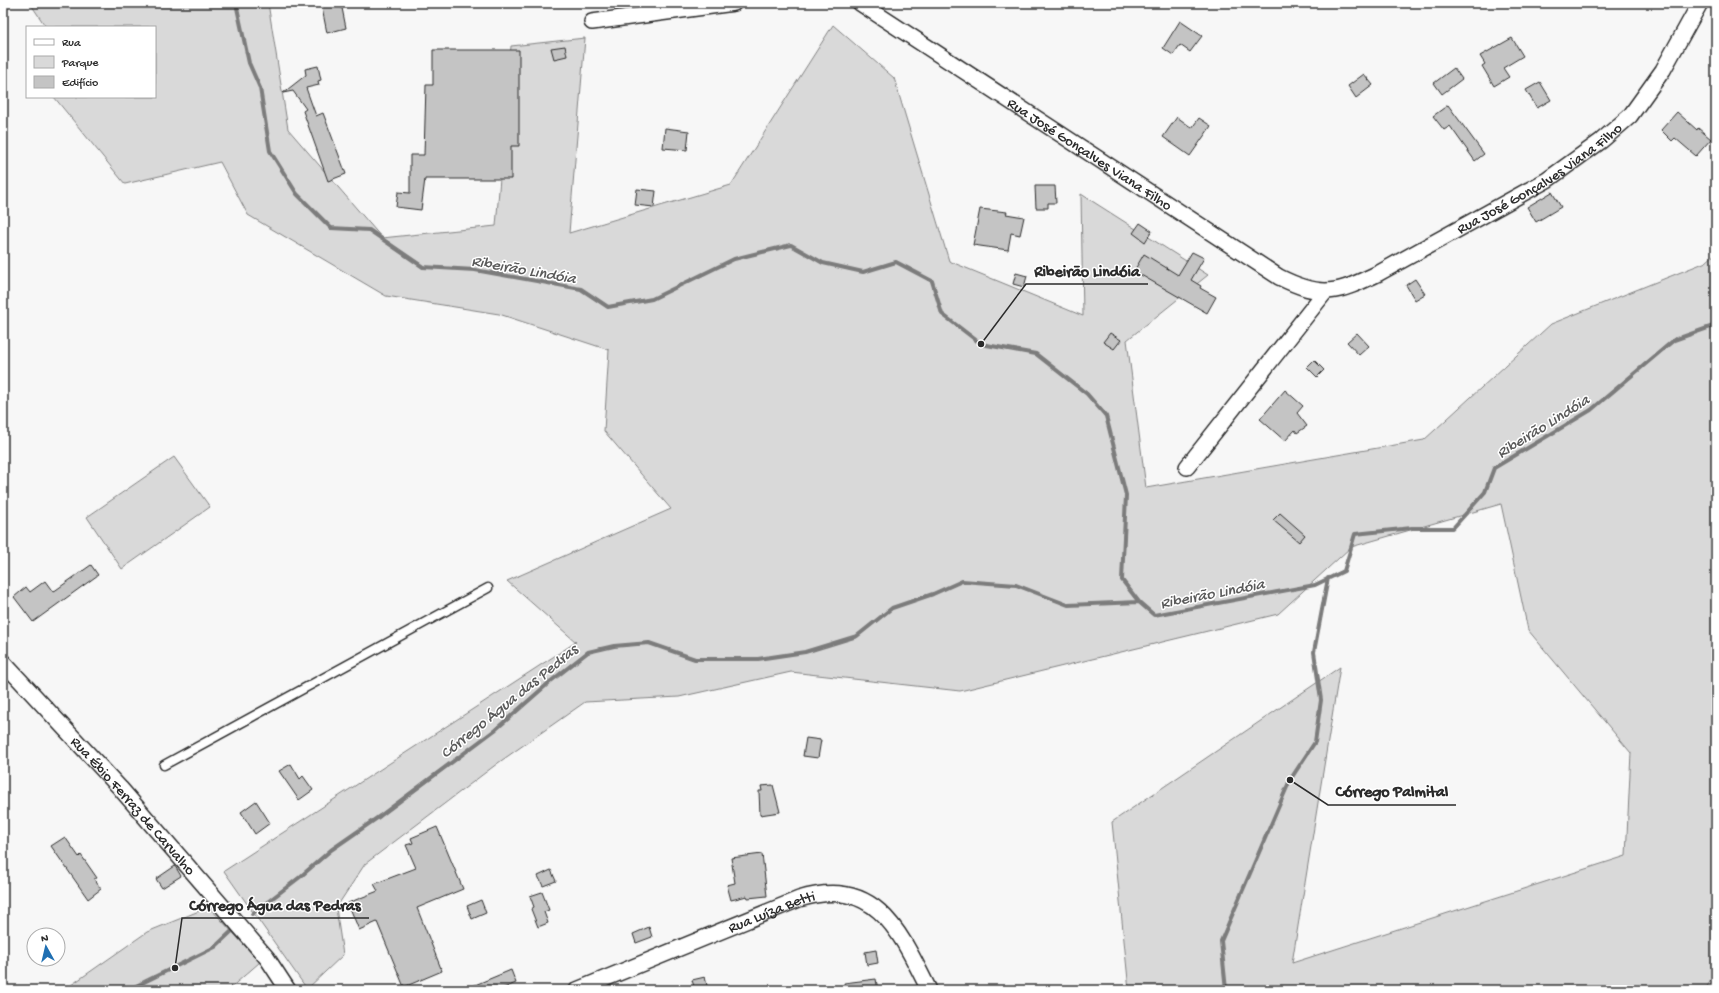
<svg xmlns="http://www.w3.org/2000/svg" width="1719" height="993" font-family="'Gochi Hand',sans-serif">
<rect width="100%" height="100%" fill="#f7f7f7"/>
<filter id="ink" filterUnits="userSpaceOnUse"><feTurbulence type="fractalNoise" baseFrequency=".025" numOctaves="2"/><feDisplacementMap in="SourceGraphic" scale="8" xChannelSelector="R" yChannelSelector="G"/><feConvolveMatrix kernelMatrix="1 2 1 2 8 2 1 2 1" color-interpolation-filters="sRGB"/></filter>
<g filter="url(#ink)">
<path fill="#d9d9d9" stroke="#828282" d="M30 3H268L288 129 382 238 496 226 511 46 585 38 569 233 731 185 833 25 894 78 949 261 1083 316 1081 194 1208 275 1127 340 1146 488 1424 440 1551 324 1706 262 1716 253V979L1711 980 1705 990H1129L1112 822 1340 667 1292 963 1626 856 1631 753 1528 630 1501 504 1351 547 1278 614 960 691 791 672 679 697 585 702 498 763 365 864 336 908 343 955 307 989 224 871 576 642 507 581 671 509 604 431 609 350 499 314 386 296 248 215 220 162 125 184 54 97H155V27H46Z
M174 457 210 507 122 569 87 517Z
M209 907 260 962 228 990H64L147 932Z"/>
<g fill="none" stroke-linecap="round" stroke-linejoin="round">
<path stroke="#7b7b7b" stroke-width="4" d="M236 3 249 63 260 88 270 151 297 194 331 228 369 230 423 267 475 270 581 289 608 307 652 299 734 259 791 245 823 263 863 272 896 262 932 281 942 314 981 344 1036 354 1087 394 1106 416 1126 495 1122 580 1139 602 1154 615 1315 585 1344 571 1355 534 1412 528H1453L1485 492 1494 468 1591 410 1674 340 1716 325
M252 914 300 877 331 850 380 816 495 730 551 681 588 652 614 646 649 643 695 659H758L805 652 857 636 892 608 933 594 962 581 1016 585 1068 605 1139 602
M128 990 215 947 233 930
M1226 990 1221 941 1290 780 1315 742 1321 700 1314 652 1328 578"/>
</g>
<path fill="#c4c4c4" stroke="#2b2b2b" d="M321 3H341L346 28 327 33Z
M1180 21 1202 36 1190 52 1180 45 1173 55 1163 48Z
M1512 38 1523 56 1503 68 1509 77 1494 86 1482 66 1485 64 1480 56Z
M565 46 567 56 554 59 551 48Z
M433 50H519V146H511V179H425L421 210 396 207 398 192 410 193V155H424L426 85H433Z
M318 66 321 80 318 81 319 85 306 88 316 116 323 113 346 174 328 181 303 111 306 109 293 91 283 93 306 75 305 69Z
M1454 68 1462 79 1442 94 1434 83Z
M1364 74 1373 85 1356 98 1348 86Z
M1540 82 1551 100 1537 108 1526 90Z
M1448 105 1484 154 1475 161 1450 126 1444 130 1433 116Z
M1677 112 1697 130 1698 128 1711 139 1696 156 1675 138 1672 141 1661 130Z
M1177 117 1192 128 1199 118 1211 126 1190 156 1163 137Z
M665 128 689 131 687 150 663 148Z
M1035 186H1055L1056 203H1048V208H1036Z
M637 189 656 191 654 207 635 205Z
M1552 192 1561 207 1536 222 1527 207Z
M980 209 1007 212 1006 214 1024 217 1020 235 1011 233 1008 250 973 245Z
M1140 223 1152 231 1145 242 1133 233Z
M1192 252 1204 258 1191 280 1201 286 1200 288 1216 297 1207 313 1134 271 1144 254 1178 275Z
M1016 273 1027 276 1024 287 1013 284Z
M1415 279 1425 294 1415 300 1406 285Z
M1110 333 1121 340 1114 349 1103 342Z
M1357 333 1369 346 1359 355 1347 342Z
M1314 360 1324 370 1317 377 1307 367Z
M1285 390 1303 406 1297 413 1307 426 1297 433 1295 430 1285 441 1260 419Z
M1280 513 1305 535 1299 542 1273 520Z
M91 565 98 575 33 622 14 597 26 587 30 592 45 581 53 592Z
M806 738 821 740 818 758 803 756Z
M291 764 300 779 303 776 313 790 299 800 279 771Z
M773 785 780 812 760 815 759 791H762L761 786Z
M256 801 270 823 255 834 241 812Z
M437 827 463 889 417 908 442 971 404 987 377 922 359 930 348 903 378 891 374 884 416 868 406 845 413 843 411 838Z
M65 837 79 857 81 855 97 878 94 879 101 889 88 899 51 846Z
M762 854 767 896 748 898 747 896 731 900 727 885 735 883 731 858Z
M175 866 181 876 162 888 156 879Z
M551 870 556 881 543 886 538 876Z
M542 892 549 910 544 912 548 923 538 927 531 909 534 907 530 896Z
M481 900 486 913 472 919 467 906Z
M649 927 652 937 636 943 633 934Z
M876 950 878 963 867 965 865 952Z
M511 970 516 983 499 990H463Z
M705 977 708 990H695L692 980Z
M876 979 878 990H845L844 983Z"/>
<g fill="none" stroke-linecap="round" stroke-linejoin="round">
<defs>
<path id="lane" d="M164 765 488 588"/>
<g id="street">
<path id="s1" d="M860 3 1279 277C1323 299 1337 293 1379 273L1547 180 1601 141 1630 116 1663 70 1700 3"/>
<path d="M592 22 734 3"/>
<path d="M1187 467 1325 292"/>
<path id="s2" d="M3 662 120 788 267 958 288 990"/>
<path id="s3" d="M577 990 799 899C876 875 900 932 929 990"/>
</g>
</defs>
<use href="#lane" stroke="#2b2b2b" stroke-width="11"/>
<use href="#street" stroke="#2b2b2b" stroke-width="18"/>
<use href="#lane" stroke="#fff" stroke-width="8"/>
<use href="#street" stroke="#fff" stroke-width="15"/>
</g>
</g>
<g text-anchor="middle" stroke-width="3" stroke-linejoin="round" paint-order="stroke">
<g font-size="15" fill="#2b2b2b" stroke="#fff">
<text dy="5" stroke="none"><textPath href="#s1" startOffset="275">Rua José Gonçalves Viana Filho</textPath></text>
<text dy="5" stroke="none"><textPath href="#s1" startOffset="793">Rua José Gonçalves Viana Filho</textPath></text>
<text dy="5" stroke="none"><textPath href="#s2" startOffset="194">Rua Ébio Ferraz de Carvalho</textPath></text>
<text dy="5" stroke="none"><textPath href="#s3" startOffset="210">Rua Luíza Betti</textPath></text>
</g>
<g font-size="16" font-style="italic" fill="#5a5a5a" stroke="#fff">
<text transform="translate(524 268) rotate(10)" y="6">Ribeirão Lindóia</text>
<text transform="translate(1542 425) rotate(-32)" y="6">Ribeirão Lindóia</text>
<text transform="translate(1212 592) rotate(-11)" y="6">Ribeirão Lindóia</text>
<text transform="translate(508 700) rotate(-39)" y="6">Córrego Água das Pedras</text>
</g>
</g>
<path fill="none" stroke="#2b2b2b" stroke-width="1.5" d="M981 344L1026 284H1148M1290 780L1328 805H1456M175 968L182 918H369"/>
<g fill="#2b2b2b" stroke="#fff" stroke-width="1.5">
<circle cx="981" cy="344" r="4"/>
<circle cx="1290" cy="780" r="4"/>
<circle cx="175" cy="968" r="4"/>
</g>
<g font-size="16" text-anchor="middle" font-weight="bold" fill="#2b2b2b" stroke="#fff" stroke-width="3" stroke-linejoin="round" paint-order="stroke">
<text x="1087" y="276">Ribeirão Lindóia</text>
<text x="1392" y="796">Córrego Palmital</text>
<text x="275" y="910">Córrego Água das Pedras</text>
</g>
<rect width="1719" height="993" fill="none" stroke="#fff" stroke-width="16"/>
<rect x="8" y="8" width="1703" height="977" fill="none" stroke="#2b2b2b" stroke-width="1.5" filter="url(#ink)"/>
<rect x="26" y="26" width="130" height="72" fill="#ffffff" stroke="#aaaaaa"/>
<rect x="34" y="39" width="20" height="6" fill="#ffffff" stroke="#aaaaaa"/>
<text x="62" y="46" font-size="12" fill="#2b2b2b">Rua</text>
<rect x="34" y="56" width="20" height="12" fill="#d9d9d9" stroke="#aaaaaa"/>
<text x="62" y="66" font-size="12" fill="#2b2b2b">Parque</text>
<rect x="34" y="76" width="20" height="12" fill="#c4c4c4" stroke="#aaaaaa"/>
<text x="62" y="86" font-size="12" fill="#2b2b2b">Edifício</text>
<g transform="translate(46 947) rotate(352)"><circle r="19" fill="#ffffff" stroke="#aaaaaa"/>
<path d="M0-3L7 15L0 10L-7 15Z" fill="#1f6fb2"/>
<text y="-6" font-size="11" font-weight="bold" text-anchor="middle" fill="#2b2b2b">N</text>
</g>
</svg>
